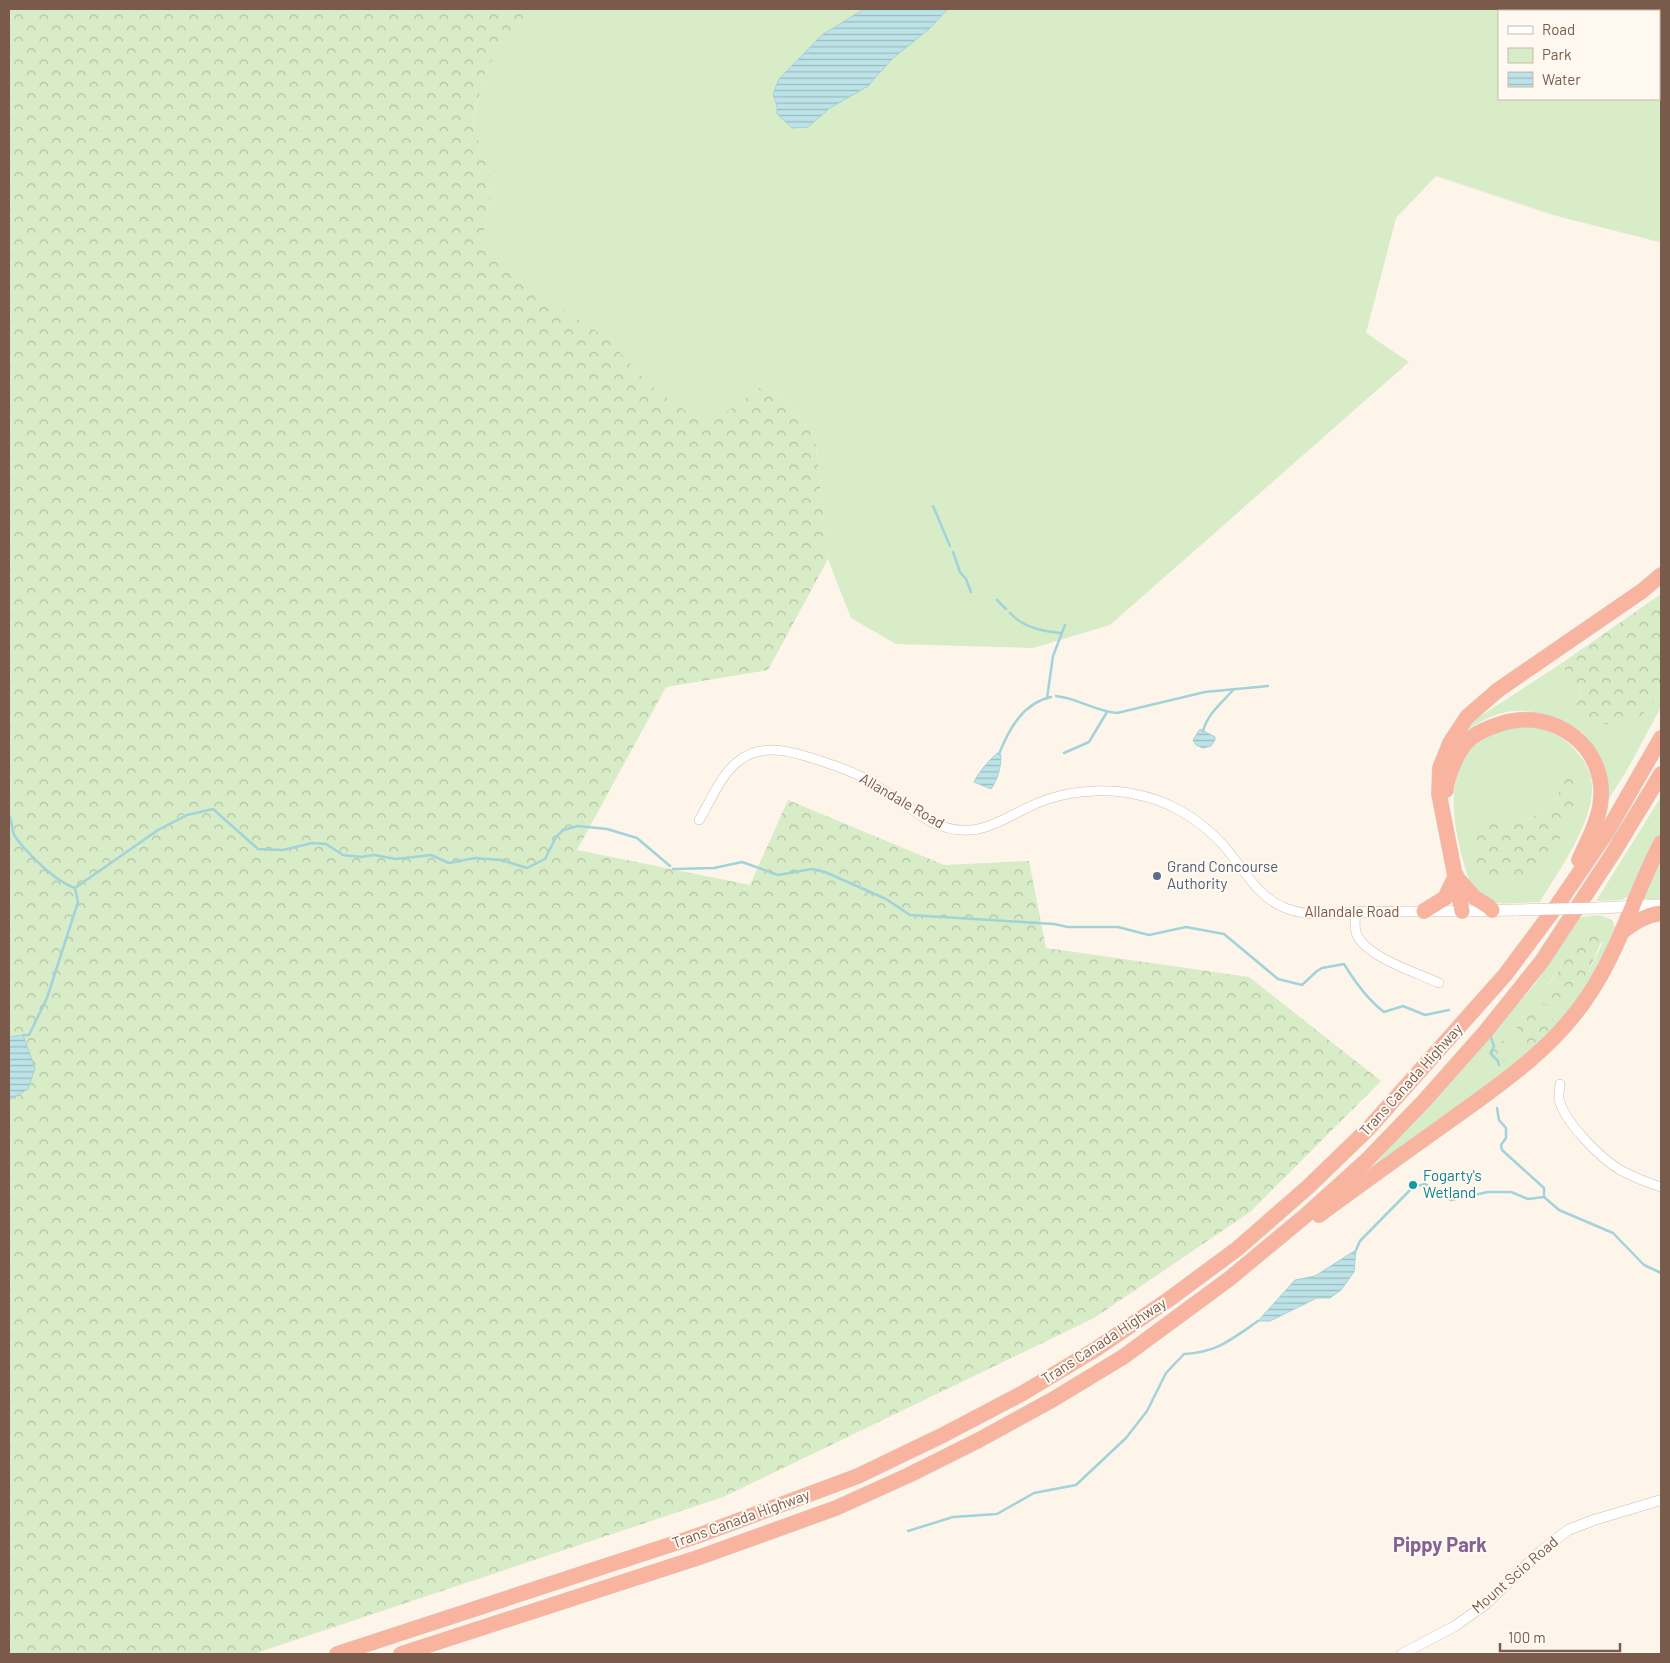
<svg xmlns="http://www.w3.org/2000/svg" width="1670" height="1663" font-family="Barlow,sans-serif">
<defs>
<pattern id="forest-crowns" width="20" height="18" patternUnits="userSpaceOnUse" patternTransform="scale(1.25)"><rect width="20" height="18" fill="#d7ecc7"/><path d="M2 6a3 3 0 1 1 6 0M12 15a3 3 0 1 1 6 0" fill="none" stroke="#b3c2a4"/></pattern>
<pattern id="water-rules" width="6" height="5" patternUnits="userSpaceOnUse" patternTransform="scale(1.25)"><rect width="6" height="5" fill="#bce3e8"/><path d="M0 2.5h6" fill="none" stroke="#9ebbbe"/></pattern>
</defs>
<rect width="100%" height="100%" fill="#fdf5ea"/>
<path fill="#d7ecc7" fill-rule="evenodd" d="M532 9H1661V240L1659 242 1553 215 1436 176 1396 218 1366 333 1409 362 1110 625 1033 648 896 644 851 618 828 559 815 438 770 380 707 428 649 384 607 338 510 275 483 234 493 184 472 124 487 66ZM1499 11H1659V99H1499Z
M1562 663 1569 678 1581 684 1576 709 1595 725 1610 724 1640 717 1661 694V707L1626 772 1604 806C1600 783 1600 755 1586 736 1581 730 1569 726 1563 723 1524 703 1498 708 1463 733L1476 719Z
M1514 727C1538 727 1559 731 1575 750 1580 756 1585 762 1588 769 1606 807 1559 870 1540 902 1527 902 1500 906 1490 901 1485 899 1478 893 1475 889 1468 882 1465 867 1462 857 1454 825 1446 781 1468 753 1480 737 1495 732 1514 727ZM1564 776 1571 793 1543 869 1525 877 1502 880 1472 829 1485 827 1512 819 1524 822 1544 810 1558 795Z
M1661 797V832L1639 883 1630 896 1620 900 1596 901Z
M1661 858V899H1643Z
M1600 915 1612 920 1616 930 1585 993 1534 1050 1376 1167 1374 1165 1377 1162 1535 984 1580 917ZM1580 942H1603L1587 975 1579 986 1570 996 1554 1007 1539 1001 1545 993 1546 986 1560 969 1562 961 1577 949ZM1532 1010 1546 1018 1555 1021V1023L1535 1044 1523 1041 1520 1031H1517L1516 1023Z"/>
<path fill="url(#forest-crowns)" d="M9 9H535L487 66 472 123 493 184 483 234 511 275 607 338 649 384 707 427 770 380 815 438 828 559 768 670 666 687 577 850 750 885 788 800 944 865 1029 861 1046 948 1249 977 1381 1081 1250 1212 1094 1318 723 1497 253 1654H9V1100L28 1089 23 1036 9 1037Z
M1661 594V694L1640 717 1620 729 1610 724 1595 725 1582 720 1576 709 1581 685 1569 678 1562 663Z
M1575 771 1571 793 1576 802 1560 838 1543 869 1526 877 1502 880 1487 879 1476 862 1469 834 1472 829 1485 827 1494 818 1512 819 1524 822 1544 810 1558 795 1564 775Z
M1592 931 1598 932 1603 938 1587 975 1579 986 1570 996 1554 1007 1540 1004 1539 1001 1545 993 1544 990 1560 969 1562 961 1572 953 1586 934Z
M1532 1010 1546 1018 1555 1020V1023L1535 1044 1527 1045 1523 1041 1520 1032 1517 1031 1516 1023Z
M1494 1039C1506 1042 1507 1039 1513 1051L1511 1057 1496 1067 1490 1064 1488 1056Z"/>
<path fill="url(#water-rules)" stroke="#a2d3da" d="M864 9H948L929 29 892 59 868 86 830 108 808 127 792 128 777 114V106L773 94 779 79 822 35Z
M1200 729 1215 737V740L1211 746 1203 748 1196 745 1193 740Z
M997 753 1001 755C1001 767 998 779 991 789L974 782C980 770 988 762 997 753Z
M23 1035 35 1068 28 1089 9 1100V1037Z
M1356 1250 1354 1272 1341 1290 1330 1298H1317L1270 1321H1258L1295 1280 1315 1276Z"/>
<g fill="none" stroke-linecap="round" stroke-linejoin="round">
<path stroke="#a2d3da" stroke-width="2.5" d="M933 506 950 546
M953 552 960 572 966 579 971 592
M997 600 1006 609
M1010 613C1023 627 1041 631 1060 633
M1056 696C1077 698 1095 711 1117 713L1205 692 1268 686
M1047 698 1053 656 1065 625
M1203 731C1208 713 1221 704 1233 690
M1064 753 1089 742 1107 712
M999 754C1009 729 1023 703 1051 697
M9 816C13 822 11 832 16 838 28 854 56 882 75 888
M673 869 714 868 742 862 778 875 812 869 825 872 886 899 910 915 1054 924 1068 927H1118L1149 935 1186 927 1224 934 1278 979 1302 985 1317 971 1322 968 1344 964C1355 982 1368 1000 1384 1012L1403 1006 1425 1015 1449 1010
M75 888 158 830 187 815 213 809 258 849 283 850 312 843 326 844 343 855 361 857 374 855 396 859 431 855 449 863 475 858 501 860 527 868 545 859 556 837 563 830 578 826 607 829 637 838 670 866
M23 1035H29L47 998 78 902 75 888
M1490 1035 1494 1046 1491 1054 1498 1061 1499 1065
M1497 1108 1499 1120 1506 1128V1138L1501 1145 1502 1150 1544 1188V1197
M1544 1197 1559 1210 1613 1233 1644 1265 1661 1273
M1356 1250 1360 1241 1413 1187 1425 1184 1451 1200 1488 1192H1511L1528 1199 1544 1197
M908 1531 953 1517 997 1514 1034 1493 1076 1485 1126 1438 1147 1411 1166 1373 1184 1354C1218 1352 1232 1339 1258 1321"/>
<defs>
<path id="minor" d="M699 820C711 801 721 773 740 760 749 753 762 750 772 750 791 749 847 769 864 778 887 791 908 808 931 822 985 847 1008 809 1055 797 1080 790 1110 789 1134 794 1169 800 1201 820 1224 846 1244 869 1258 899 1288 909 1309 917 1334 913 1356 912 1355 919 1354 928 1357 935 1367 957 1417 973 1439 983
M1560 1084C1560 1089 1558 1095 1559 1099 1564 1122 1602 1160 1622 1171 1634 1177 1648 1183 1661 1187"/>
<path id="tertiary" d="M1356 912 1462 911
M1402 1654 1455 1626 1486 1604 1541 1551 1568 1530 1594 1520 1661 1500"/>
<path id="secondary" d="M1598 908 1661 905
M1462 911 1517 910"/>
<path id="motorway" d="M1446 790C1446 781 1450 774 1453 765 1463 740 1475 732 1500 724 1554 706 1610 748 1600 806 1597 825 1587 842 1579 860
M1458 879 1475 898 1488 906 1492 910
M1424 911 1445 898 1456 875
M1462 911 1439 794 1440 768 1450 743 1467 717 1498 690 1642 591 1661 575
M1623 931C1635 922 1646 915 1661 913
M1319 1215C1361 1184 1403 1154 1445 1124 1498 1086 1554 1049 1590 993 1621 946 1635 892 1661 843
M337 1654 697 1536 858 1476 943 1435 1023 1393 1096 1349 1168 1300 1237 1249 1308 1187 1369 1128 1505 975 1558 904 1607 832 1661 738
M401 1654 700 1557 836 1508 909 1475 979 1440 1052 1400 1123 1357 1229 1279 1305 1216 1367 1160 1424 1101 1486 1031 1542 961 1613 853 1661 774"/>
</defs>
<use href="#minor" stroke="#d1bdae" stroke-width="10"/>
<use href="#tertiary" stroke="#d1bdae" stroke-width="11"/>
<use href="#secondary" stroke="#d6bfae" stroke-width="12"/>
<use href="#motorway" stroke="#dad1cd" stroke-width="16"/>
<use href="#minor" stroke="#fff" stroke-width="9"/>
<use href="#tertiary" stroke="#fff" stroke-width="10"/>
<use href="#secondary" stroke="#fff" stroke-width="11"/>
<use href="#motorway" stroke="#f9b49f" stroke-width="15"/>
<defs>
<path id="secondary-bridge" d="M1517 910 1598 908"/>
</defs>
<use href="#secondary-bridge" stroke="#d6bfae" stroke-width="12" stroke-linecap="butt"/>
<use href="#secondary-bridge" stroke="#fff" stroke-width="11"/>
</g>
<circle fill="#5c6f8a" stroke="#fff9f1" stroke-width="2" cx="1157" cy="876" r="5"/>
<circle fill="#0f9aa8" stroke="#fff9f1" stroke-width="2" cx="1413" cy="1185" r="5"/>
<g text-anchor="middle" stroke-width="4" stroke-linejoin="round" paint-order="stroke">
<g font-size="15" fill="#7a5b4b" stroke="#fff9f1">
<text transform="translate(902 801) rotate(30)" y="5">Allandale Road</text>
<text x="1352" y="917">Allandale Road</text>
<text transform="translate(1411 1080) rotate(-48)" y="5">Trans Canada Highway</text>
<text transform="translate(1104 1341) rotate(-33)" y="5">Trans Canada Highway</text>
<text transform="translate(741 1519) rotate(-20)" y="5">Trans Canada Highway</text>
<text transform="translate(1515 1575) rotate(-41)" y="5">Mount Scio Road</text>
</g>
<g font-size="15" fill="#4e5e75" stroke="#fff9f1" text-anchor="start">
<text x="1167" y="872">Grand Concourse<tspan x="1167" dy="17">Authority</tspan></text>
</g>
<g font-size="15" fill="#0d838f" stroke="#fff9f1" text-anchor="start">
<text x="1423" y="1181">Fogarty's<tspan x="1423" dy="17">Wetland</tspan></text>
</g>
<g font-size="20" font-weight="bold" fill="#836495" stroke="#fff9f1">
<text x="1440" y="1552">Pippy Park</text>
</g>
</g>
<rect width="1670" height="1663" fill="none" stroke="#7a5b4b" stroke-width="20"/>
<rect x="1498" y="10" width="162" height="90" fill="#fff9f1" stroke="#cabaaf"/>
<rect x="1508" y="26" width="25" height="8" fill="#ffffff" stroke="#cabaaf"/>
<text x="1542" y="35" font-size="15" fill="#7a5b4b">Road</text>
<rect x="1508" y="48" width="25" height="15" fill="#d7ecc7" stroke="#cabaaf"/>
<text x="1542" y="60" font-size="15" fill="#7a5b4b">Park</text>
<rect x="1508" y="72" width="25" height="15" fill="url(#water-rules)" stroke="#cabaaf"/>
<text x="1542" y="85" font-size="15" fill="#7a5b4b">Water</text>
<path d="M1500 1643v8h120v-8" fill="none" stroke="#7a5b4b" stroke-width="2.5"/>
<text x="1508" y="1643" font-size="15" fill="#7a5b4b" stroke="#fff9f1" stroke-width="4" paint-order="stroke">100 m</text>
</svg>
